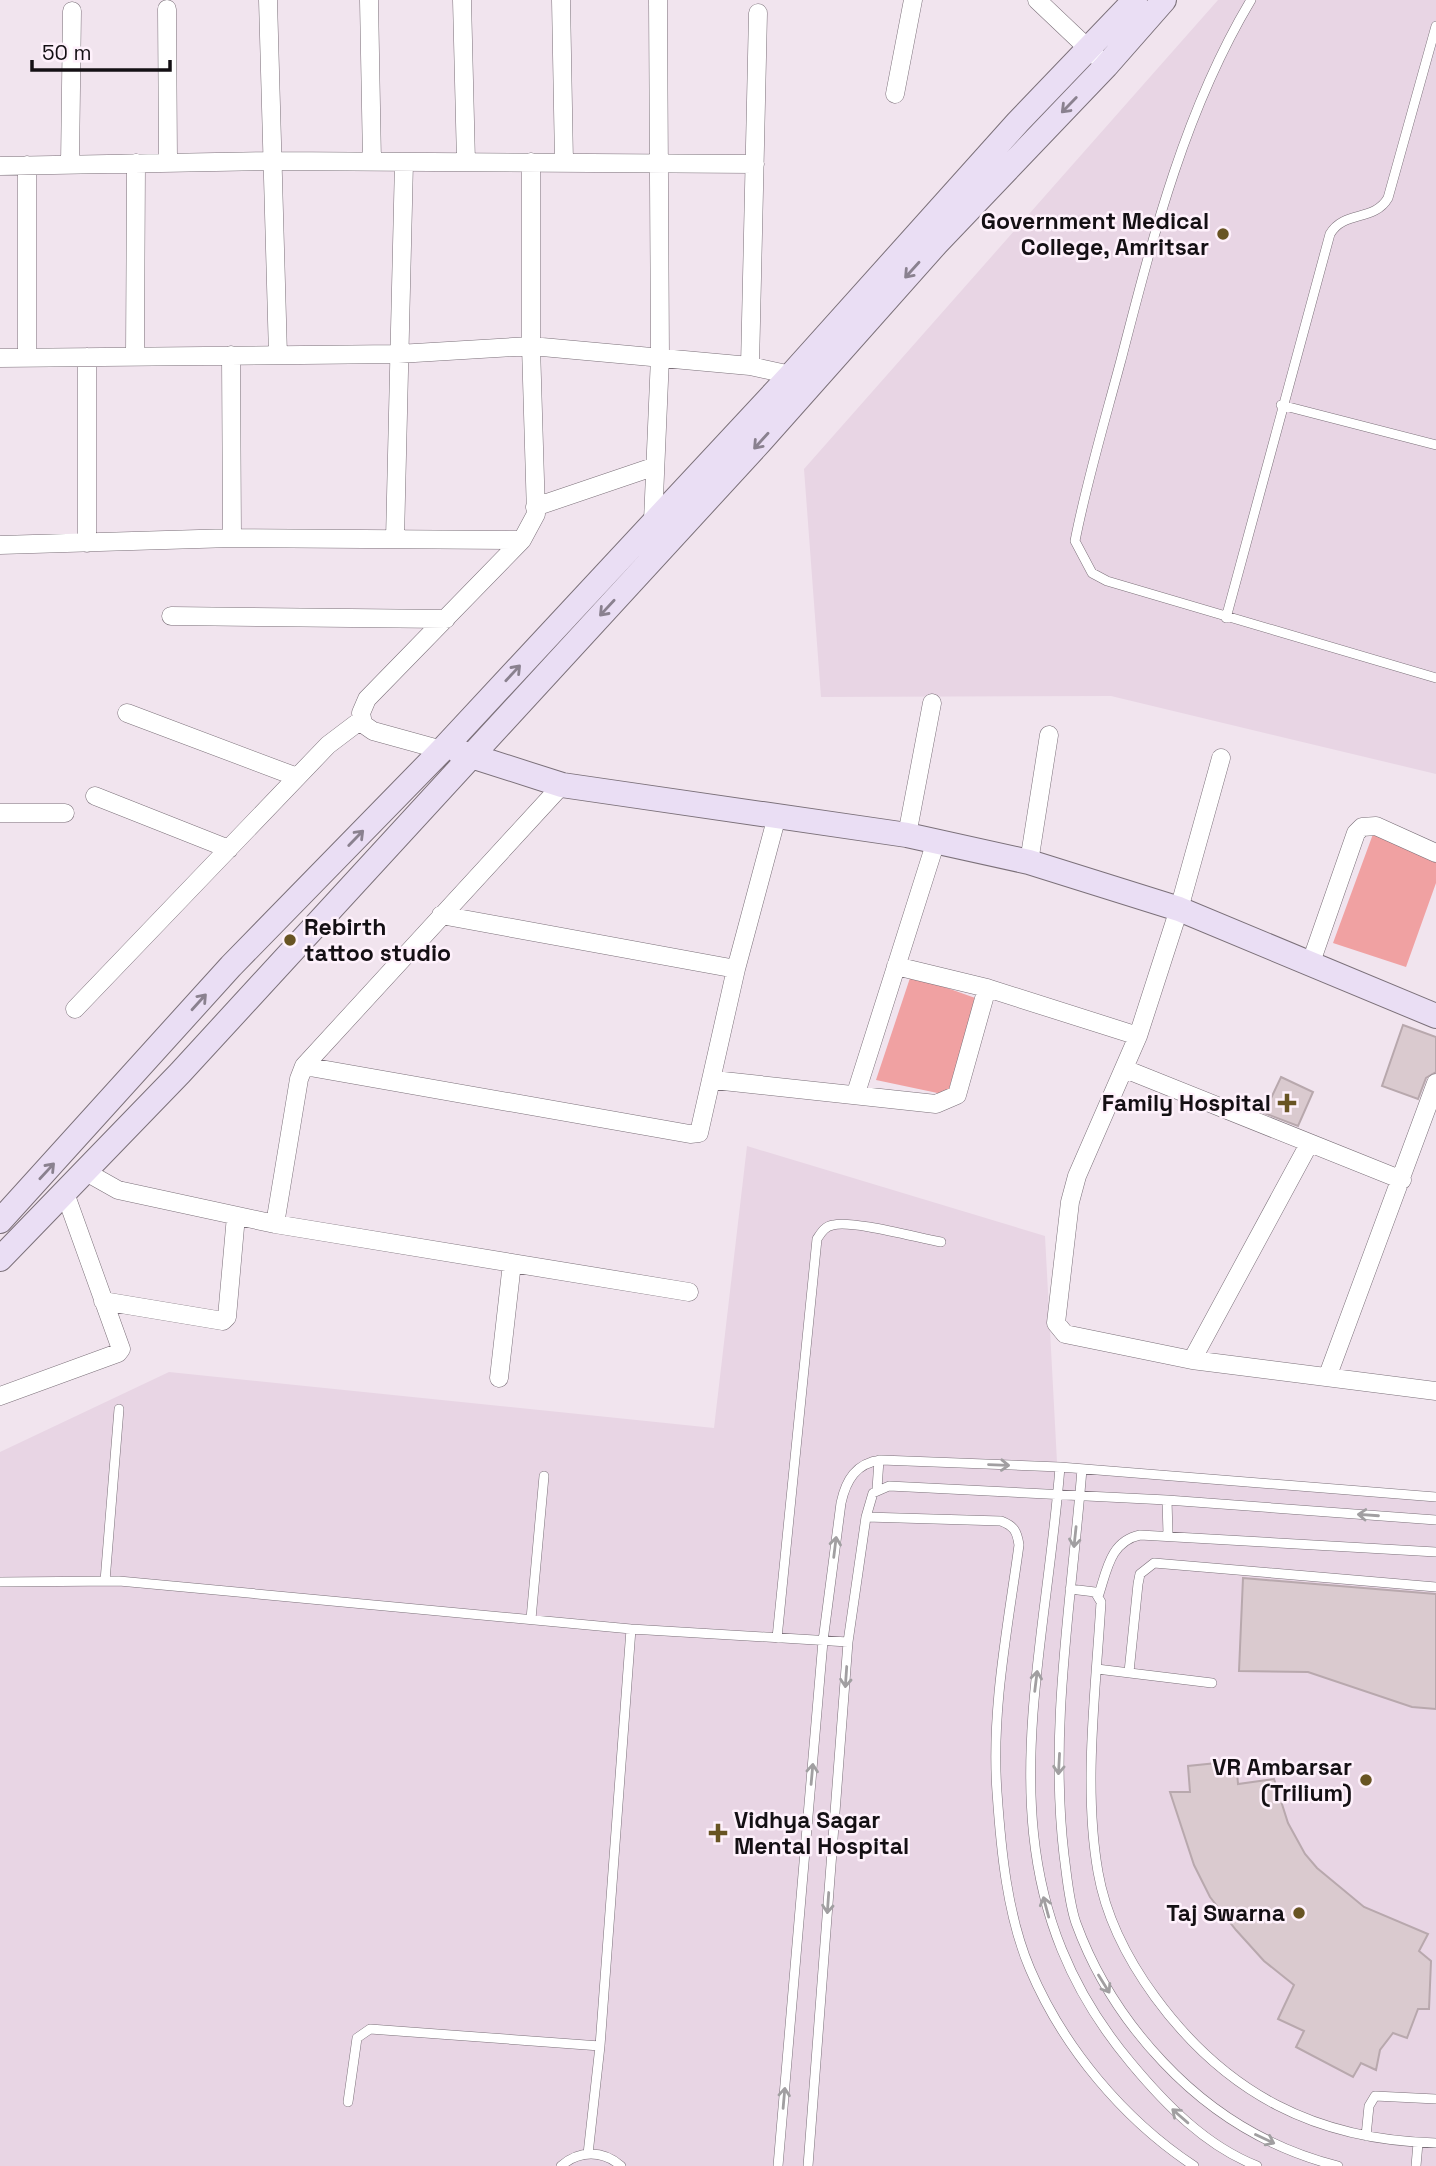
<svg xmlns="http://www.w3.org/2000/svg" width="1436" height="2166" font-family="'Space Grotesk',sans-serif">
<rect width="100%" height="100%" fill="#f1e4ee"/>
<path fill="#e8d5e4" d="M1218 0H1436V774L1111 696 821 697 804 469Z
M747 1146 1045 1236 1057 1462 1436 1500V2166H0V1452L169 1372 714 1428Z"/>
<path fill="#f0a1a2" d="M1373 834 1436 857V883L1406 967 1333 943Z
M911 975 978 999 947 1095 876 1080Z"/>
<path fill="#dacacf" stroke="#b8a8ad" stroke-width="2" d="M1403 1025 1436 1037V1072L1426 1078 1418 1099 1382 1086Z
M1281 1077 1313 1092 1298 1126 1264 1113Z
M1243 1578 1436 1594V1709L1412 1707 1308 1672 1239 1671Z
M1236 1761 1238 1784 1274 1779 1288 1823 1305 1854 1317 1868 1364 1907 1428 1934 1419 1951 1431 1961 1429 2009H1418L1407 2038 1393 2033 1380 2050 1376 2070 1361 2063 1353 2077 1296 2047 1304 2031 1278 2019 1294 1985 1264 1961 1236 1930 1210 1897 1194 1865 1170 1792H1190L1188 1766Z"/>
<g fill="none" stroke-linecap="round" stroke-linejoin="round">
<defs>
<path id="lane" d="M1251 0C1185 110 1153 236 1121 360 1105 420 1087 480 1075 541L1092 573 1107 581 1436 678
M1281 405 1436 445
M1226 618 1330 234C1344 210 1374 222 1388 198L1436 26
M1060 1467C1043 1684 975 1877 1131 2063 1166 2105 1206 2146 1257 2166
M1082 1469C1072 1597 1049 1727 1064 1855 1067 1877 1069 1903 1076 1923 1095 1975 1125 2022 1163 2062 1211 2113 1270 2149 1338 2166
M877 1489 879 1460
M1167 1500 1168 1534
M866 1517 1001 1521C1014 1526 1017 1531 1019 1545 1008 1626 991 1710 997 1792 1001 1850 1007 1915 1030 1969 1063 2047 1123 2119 1194 2166
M105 1581 119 1409
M0 1582 119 1581 631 1629 848 1642
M1070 1589 1095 1592 1101 1602C1096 1688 1083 1787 1098 1872 1106 1918 1128 1960 1155 1997 1226 2094 1316 2140 1436 2143
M1099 1594C1107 1569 1111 1541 1140 1535L1436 1552
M531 1619 544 1476
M777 1638 817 1239C821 1233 825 1226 833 1225 853 1220 918 1238 941 1242
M1097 1669 1212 1683
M1129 1672 1138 1584 1140 1574 1154 1563 1436 1587
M348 2102 357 2038 370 2029 600 2046
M1366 2136 1369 2106 1375 2096 1436 2099
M588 2154 600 2046 631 1629
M561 2166C579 2150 603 2150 621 2166
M778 2166 823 1641 841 1503C846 1480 856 1463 881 1460L1060 1467 1436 1497
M808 2166 848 1642 866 1517 873 1493 889 1486 1167 1500 1436 1520
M1416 2166 1418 2143"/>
<path id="street" d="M268 0 278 355
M369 0 372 161
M462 0 466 162
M561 0 564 162
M1037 0 1096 56
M167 9 168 162
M895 94 913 0
M70 164 72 11
M27 165V357
M0 166 272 161 755 164
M231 355 232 538
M87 357V543
M135 357 136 163
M0 358 398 354 531 346 750 366 791 375
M750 366 758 13
M535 507 653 467
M653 521 660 357 658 0
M395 539 404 162
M0 545 232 538 522 540
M171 616 446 619
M127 713 297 777
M442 750 373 731 363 724 361 713 367 699 522 540 536 514 531 346V162
M1221 758 1179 909 1138 1036 1077 1176 1070 1202 1056 1323 1065 1334 1192 1360 1436 1391
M95 796 229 849
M0 813H65
M907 835 932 703
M1029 862 1049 735
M441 915 736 969
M1310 965 1356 833 1362 827 1376 826 1436 853
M896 966 987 988 1138 1036
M75 1009 328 745 361 720
M304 1066 690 1134 699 1133 736 969 777 816
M1125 1069 1402 1180
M714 1080 936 1104 957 1095 987 988
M856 1093 936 841
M86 1172 118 1190 275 1224 689 1292
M275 1224 299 1079 304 1066 562 785
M103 1301 223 1321 227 1317 236 1216
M1192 1360 1309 1144
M1328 1375 1436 1083
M499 1378 512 1263
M0 1396 118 1353 121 1349 65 1193"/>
<path id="secondary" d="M459 752 562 785 907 835 1029 862 1179 909 1436 1016
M0 1221 231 966 442 750 791 375 1018 122 1135 0
M0 1259 180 1073 761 441 936 244 1106 66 1164 0"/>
</defs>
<use href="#lane" stroke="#7b7079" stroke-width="10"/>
<use href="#street" stroke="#7b7079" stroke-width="19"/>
<use href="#secondary" stroke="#7b7079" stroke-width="26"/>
<use href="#lane" stroke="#fff" stroke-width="9"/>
<use href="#street" stroke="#fff" stroke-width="18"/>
<use href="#secondary" stroke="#eadef4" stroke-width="24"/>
</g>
<defs><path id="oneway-shaft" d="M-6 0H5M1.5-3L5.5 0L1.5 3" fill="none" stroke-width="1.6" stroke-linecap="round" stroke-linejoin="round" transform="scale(1.75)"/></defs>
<g stroke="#8a818f">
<use href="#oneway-shaft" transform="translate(1069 105) rotate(134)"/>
<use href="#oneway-shaft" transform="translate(912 270) rotate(132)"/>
<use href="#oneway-shaft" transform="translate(761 441) rotate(132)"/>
<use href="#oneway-shaft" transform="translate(607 608) rotate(133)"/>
<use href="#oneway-shaft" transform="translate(513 673) rotate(-47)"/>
<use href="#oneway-shaft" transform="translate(356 838) rotate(-46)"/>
<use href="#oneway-shaft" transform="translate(199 1002) rotate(-48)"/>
<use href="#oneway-shaft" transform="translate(47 1171) rotate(-47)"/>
</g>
<g stroke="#a19fa1">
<use href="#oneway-shaft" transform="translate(999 1465) rotate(2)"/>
<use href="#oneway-shaft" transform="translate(1368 1515) rotate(-176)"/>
<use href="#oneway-shaft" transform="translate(1075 1537) rotate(96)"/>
<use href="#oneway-shaft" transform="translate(835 1547) rotate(-83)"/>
<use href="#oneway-shaft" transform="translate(846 1677) rotate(94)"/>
<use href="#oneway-shaft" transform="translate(1036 1681) rotate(-83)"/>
<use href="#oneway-shaft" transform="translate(1059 1764) rotate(93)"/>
<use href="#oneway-shaft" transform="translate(812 1774) rotate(-85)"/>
<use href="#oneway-shaft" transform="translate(828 1903) rotate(94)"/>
<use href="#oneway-shaft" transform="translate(1046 1907) rotate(-105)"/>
<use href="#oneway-shaft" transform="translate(1104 1984) rotate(58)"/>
<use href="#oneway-shaft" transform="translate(784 2098) rotate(-85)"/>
<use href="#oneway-shaft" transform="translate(1180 2116) rotate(-139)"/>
<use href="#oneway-shaft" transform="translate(1265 2139) rotate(25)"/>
</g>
<g fill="#685423" stroke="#fef1fb" stroke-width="2.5">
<circle cx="1223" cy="234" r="7"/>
<circle cx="290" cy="940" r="7"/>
<path d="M1283.5 1092.5h7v7h7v7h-7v7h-7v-7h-7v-7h7z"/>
<circle cx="1366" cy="1780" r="7"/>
<path d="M714.5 1822.5h7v7h7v7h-7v7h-7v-7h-7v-7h7z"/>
<circle cx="1299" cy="1913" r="7"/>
</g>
<g text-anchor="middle" stroke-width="5" stroke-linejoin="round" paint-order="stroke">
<g font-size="23" font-weight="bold" fill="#141014" stroke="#fef1fb" text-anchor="end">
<text x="1209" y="229">Government Medical<tspan x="1209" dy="26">College, Amritsar</tspan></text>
<text x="304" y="935" text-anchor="start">Rebirth<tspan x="304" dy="26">tattoo studio</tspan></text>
<text x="1271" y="1111">Family Hospital</text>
<text x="1352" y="1775">VR Ambarsar<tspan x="1352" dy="26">(Trilium)</tspan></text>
<text x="734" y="1828" text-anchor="start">Vidhya Sagar<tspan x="734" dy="26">Mental Hospital</tspan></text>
<text x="1285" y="1921">Taj Swarna</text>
</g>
</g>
<path d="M32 60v10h138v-10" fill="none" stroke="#141014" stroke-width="3.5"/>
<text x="42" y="60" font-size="21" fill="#141014" stroke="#fef1fb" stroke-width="5" paint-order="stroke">50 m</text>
</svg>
